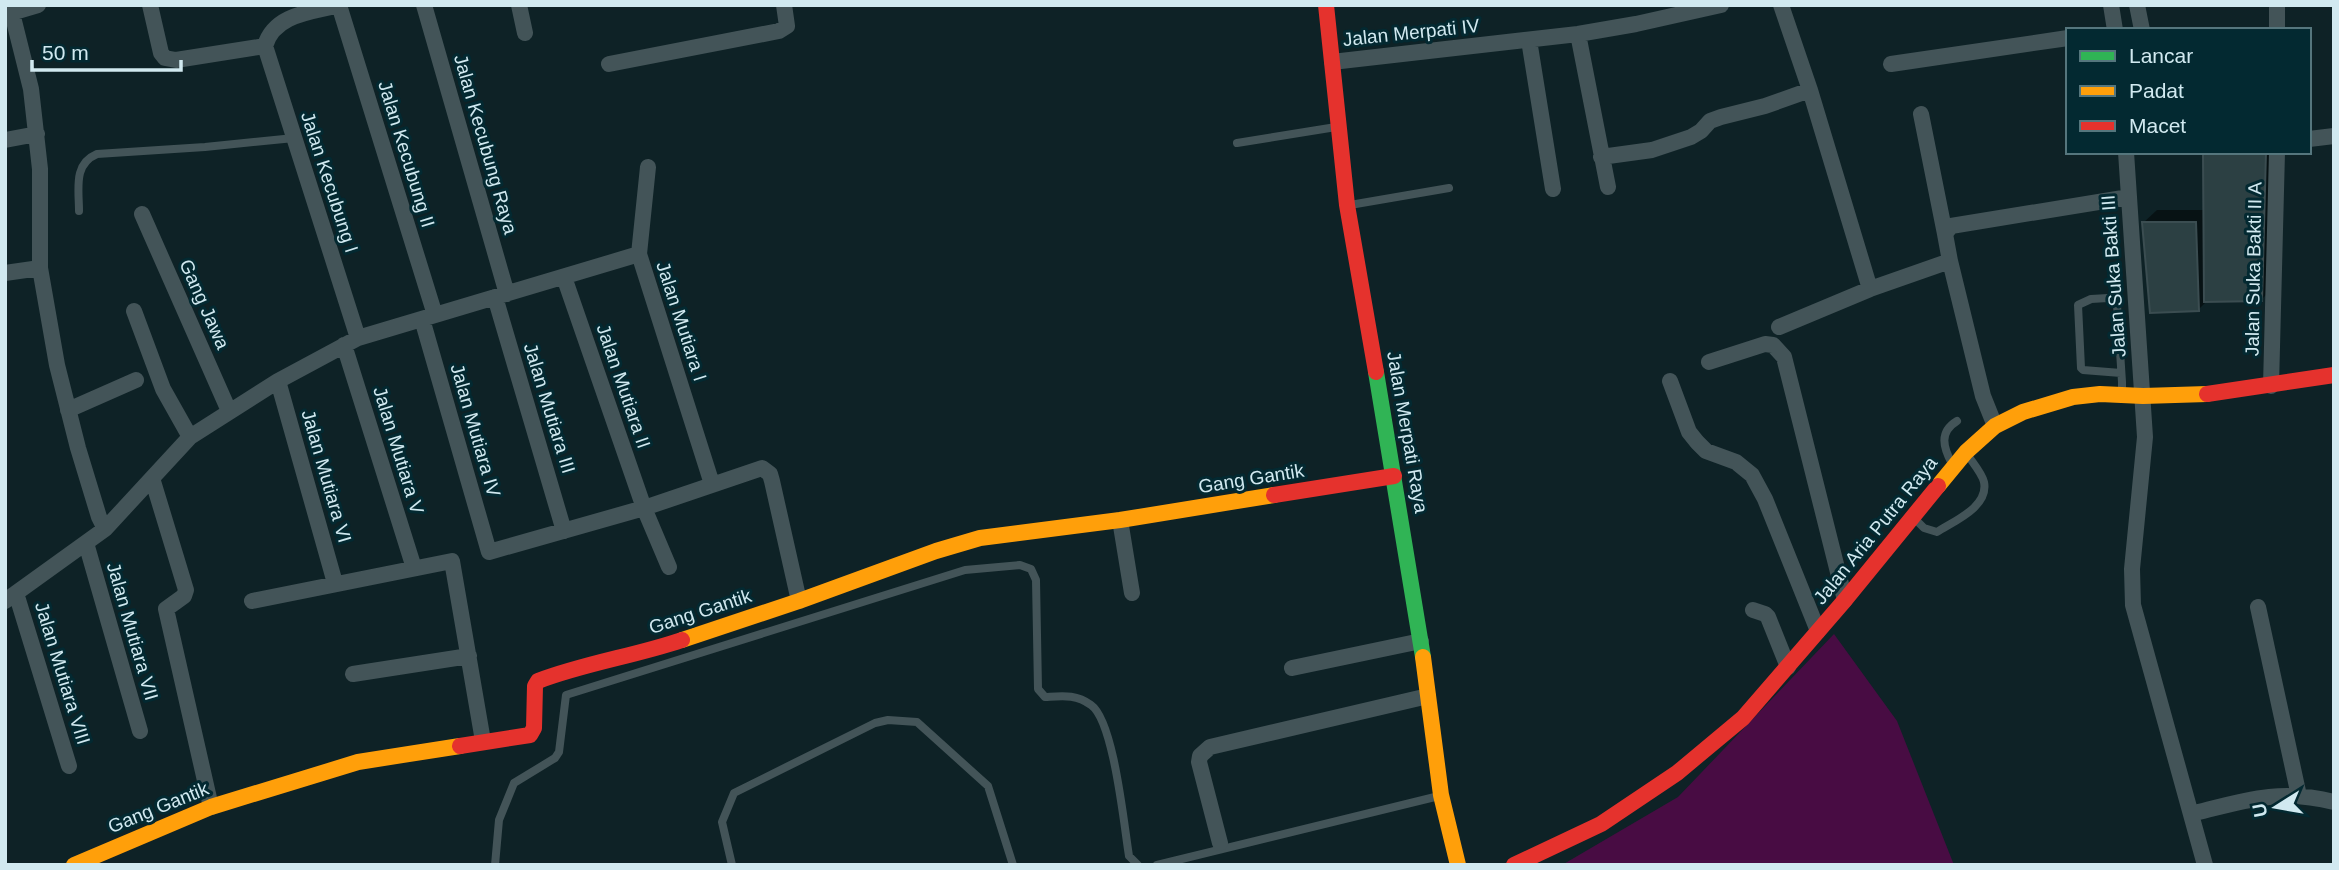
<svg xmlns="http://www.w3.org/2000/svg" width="2339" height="870" font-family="Arial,sans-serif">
<rect width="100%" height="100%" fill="#0e2226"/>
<path fill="#480c43" d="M1834 634 1897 721 1954 865H1562L1678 797Z"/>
<path fill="#0007" d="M2205 152H2282L2279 282 2262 299 2207 301 2199 309 2144 222 2157 210H2205Z"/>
<path fill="#2c4043" stroke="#3b4d51" stroke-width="2" d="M2203 152H2266L2262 301 2204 302Z
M2142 222H2196L2199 311 2150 313Z"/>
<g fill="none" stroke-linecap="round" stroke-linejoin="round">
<path stroke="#435458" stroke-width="8" d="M1237 143 1336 127
M1350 205 1449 188
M79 211C79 189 73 164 97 154L205 147 294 138
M2121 373 2083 370 2081 368 2078 305 2091 299 2108 298 2117 305 2122 382V392
M1952 464C1943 447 1939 432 1957 421
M1915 519 1924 528 1937 532C1954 521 1989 507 1984 482 1982 473 1972 462 1967 454
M495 865 499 820 514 783 555 758 559 752 566 695 965 570 1020 565 1031 569 1036 580 1038 689 1045 697C1063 696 1076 694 1091 705 1114 721 1124 826 1129 856L1138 865
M732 865 722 822 734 793 875 723 888 720 917 722 988 786 1013 865
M1157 865 1439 796"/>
<path stroke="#435458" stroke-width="16" d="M10 5 31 89 40 169V268L57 365 78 448 99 517 105 529
M150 5 161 53 165 58 176 60 265 46
M339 5 435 315
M340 5C312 12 274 14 265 46L358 338
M424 5 507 294
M519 5 525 33
M1781 5 1810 90 1870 289
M2111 5 2115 30
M2137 5 2142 30
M2277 5V30
M11 13 38 5
M1578 34 1608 187
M1529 40 1553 189
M1332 62 1578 34 1636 24 1721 5
M609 64 779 31 787 26 784 5
M1891 64 2068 38
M1921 114 1945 234
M2309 139 2334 136
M5 140 37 134
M2126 152 2145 437 2132 569 2133 605 2205 865
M1601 157 1652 150 1691 137 1701 131 1710 121 1721 117 1765 106 1810 90
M648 167 639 254 712 484
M142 214 229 411
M1950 261 1983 396 1995 426
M5 273 40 268
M564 277 644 508 669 567
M495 297 564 531
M134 311 163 389 190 437
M422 319 489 552 644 508 762 468 770 474 772 481 799 601
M1779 327 1870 289 1950 261 1945 234 1951 226 2129 197
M344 345 414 568
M1709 362 1765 344 1773 345 1784 357 1845 600
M278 381 335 583
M1670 381 1689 432 1697 442 1706 451 1736 462 1752 475 1765 499 1818 631
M2271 386 2277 152
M68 410 136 380
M152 478 186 590 184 596 166 609 211 807
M1120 520 1132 593
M86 543 140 731
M16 593 69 766
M5 601 105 529 190 437 278 381 358 338 639 254
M252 601 452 561 483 741
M2258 607 2299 796
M1753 610 1765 614 1768 617 1788 667
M1292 668 1421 641
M353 674 469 656
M2191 814C2243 801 2279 788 2334 802
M1220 843 1199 762 1200 756 1210 747 1428 696"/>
<path stroke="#30b455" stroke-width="16" d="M1376 372 1423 657"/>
<path stroke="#ff9f0a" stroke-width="16" d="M1938 486 1966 452 1995 426 2023 412 2073 397 2100 394 2143 396 2207 394
M682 640 799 601 936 551 980 538 1120 520 1274 495
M1423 657 1441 795 1458 865
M74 865 211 807 358 762 460 746"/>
<path stroke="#e5322d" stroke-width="16" d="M1326 5 1347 205 1376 372
M2207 394 2334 375
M1274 495 1394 476
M460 746 530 735 534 728 535 686 538 681C585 663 635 656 682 640
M1514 865 1601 824 1677 773 1743 718 1845 600 1938 486"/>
</g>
<g text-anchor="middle" stroke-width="6" stroke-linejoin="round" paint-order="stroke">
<g font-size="19" fill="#d1e9f0" stroke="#032931">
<text transform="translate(1411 32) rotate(-6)" y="7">Jalan Merpati IV</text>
<text transform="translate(486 144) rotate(74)" y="7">Jalan Kecubung Raya</text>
<text transform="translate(407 154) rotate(73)" y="7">Jalan Kecubung II</text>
<text transform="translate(330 182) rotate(72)" y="7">Jalan Kecubung I</text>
<text transform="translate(2253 269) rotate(-89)" y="7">Jalan Suka Bakti II A</text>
<text transform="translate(2113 276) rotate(-94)" y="7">Jalan Suka Bakti III</text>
<text transform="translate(205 304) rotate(66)" y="7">Gang Jawa</text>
<text transform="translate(682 321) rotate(72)" y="7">Jalan Mutiara I</text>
<text transform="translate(624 386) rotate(71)" y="7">Jalan Mutiara II</text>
<text transform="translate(550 408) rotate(73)" y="7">Jalan Mutiara III</text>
<text transform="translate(476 430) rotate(74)" y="7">Jalan Mutiara IV</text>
<text transform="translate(1408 432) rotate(80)" y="7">Jalan Merpati Raya</text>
<text transform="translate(399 450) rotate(73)" y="7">Jalan Mutiara V</text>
<text transform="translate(327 476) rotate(74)" y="7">Jalan Mutiara VI</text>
<text transform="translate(1251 478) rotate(-9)" y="7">Gang Gantik</text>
<text transform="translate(1875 530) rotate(-51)" y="7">Jalan Aria Putra Raya</text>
<text transform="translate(700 611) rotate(-18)" y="7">Gang Gantik</text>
<text transform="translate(133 631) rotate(74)" y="7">Jalan Mutiara VII</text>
<text transform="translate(63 673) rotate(73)" y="7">Jalan Mutiara VIII</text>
<text transform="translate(158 807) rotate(-22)" y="7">Gang Gantik</text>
</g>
</g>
<rect width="2339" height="870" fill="none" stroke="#d1e9f0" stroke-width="14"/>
<rect x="2066" y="28" width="245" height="126" fill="#032931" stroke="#55767d" stroke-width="2"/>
<rect x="2080" y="51" width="35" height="10" fill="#30b455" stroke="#55767d" stroke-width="2"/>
<text x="2129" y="63" font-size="21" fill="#d1e9f0">Lancar</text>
<rect x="2080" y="86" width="35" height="10" fill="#ff9f0a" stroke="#55767d" stroke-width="2"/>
<text x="2129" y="98" font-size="21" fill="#d1e9f0">Padat</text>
<rect x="2080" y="121" width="35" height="10" fill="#e5322d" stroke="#55767d" stroke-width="2"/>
<text x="2129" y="133" font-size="21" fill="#d1e9f0">Macet</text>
<g transform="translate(2276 807) rotate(259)" stroke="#032931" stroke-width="5" paint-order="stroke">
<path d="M0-5L12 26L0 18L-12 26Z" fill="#d1e9f0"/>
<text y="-10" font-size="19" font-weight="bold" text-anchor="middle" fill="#d1e9f0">U</text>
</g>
<path d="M32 60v10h149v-10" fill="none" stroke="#d1e9f0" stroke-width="3.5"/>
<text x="42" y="60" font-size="21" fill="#d1e9f0" stroke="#032931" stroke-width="5" paint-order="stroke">50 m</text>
</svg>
